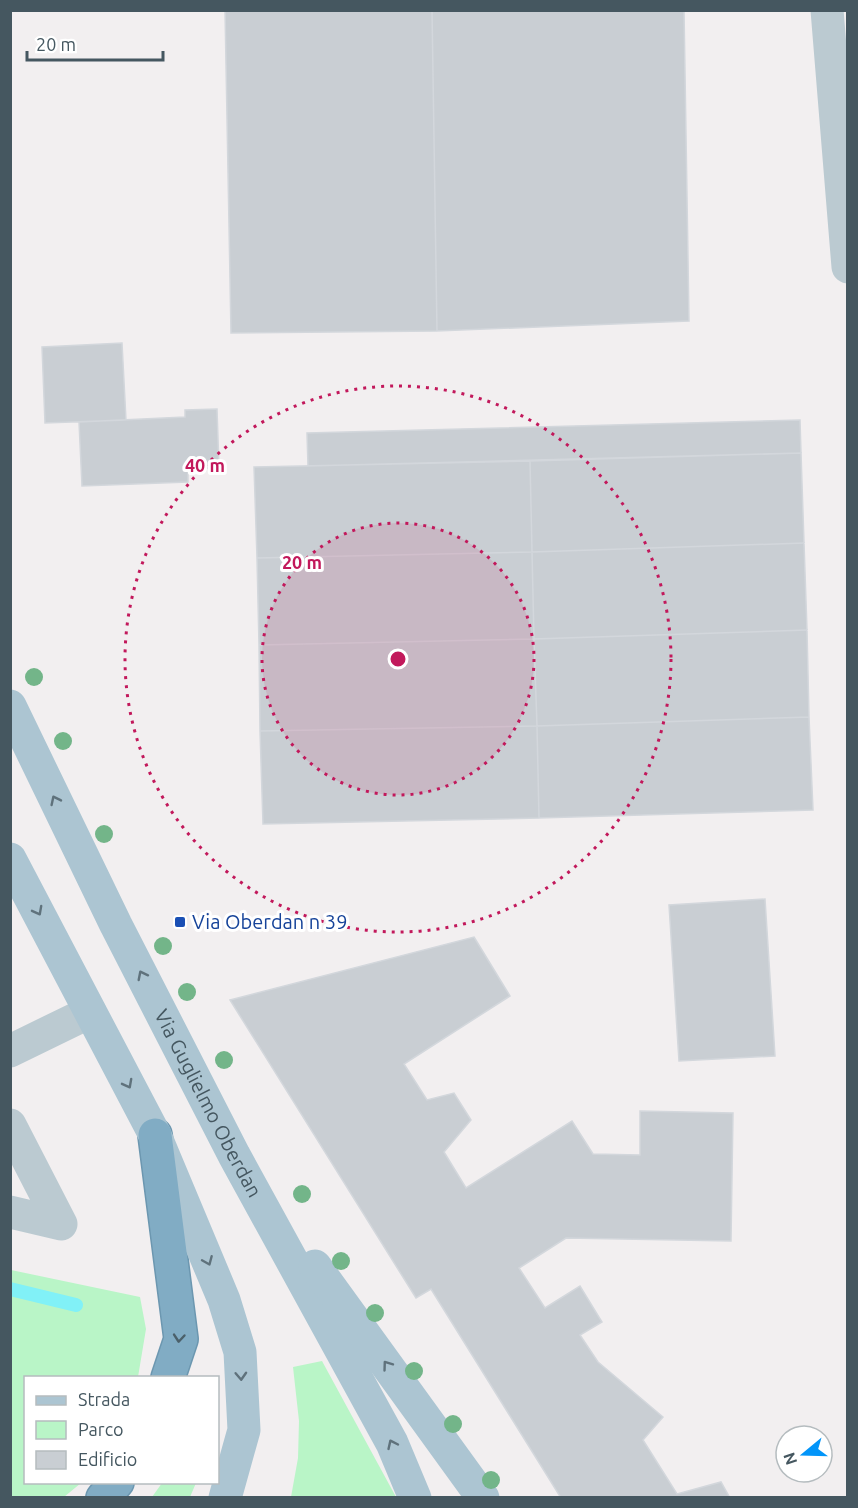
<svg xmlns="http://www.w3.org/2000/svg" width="858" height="1508" font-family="Ubuntu,sans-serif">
<rect width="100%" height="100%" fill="#f2eff0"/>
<path fill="#b9f5c7" d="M11 1270 140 1297 146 1329 138 1377 26 1378V1482L81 1483 64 1497H11Z
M322 1361 396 1497H291L298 1458 299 1421 293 1367Z
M162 1483V1482L196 1483 190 1497H152Z"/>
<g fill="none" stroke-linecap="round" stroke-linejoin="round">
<path stroke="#81f1f7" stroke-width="14" d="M10 1289 76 1305"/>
</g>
<path fill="#c9ced3" stroke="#d3d7dc" stroke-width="1.5" d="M225 10H432L437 331 231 333Z
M432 10H684L689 321 437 331Z
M122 343 126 420 45 423 42 347Z
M217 409 219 468 188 469V482L82 486 79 422 185 417V410Z
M800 420 801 453 308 466 307 433Z
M801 453 804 543 532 552 530 461Z
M530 461 532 552 257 558 254 467Z
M804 543 807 630 534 639 532 552Z
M532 552 534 639 259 645 257 558Z
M807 630 809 717 537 726 534 639Z
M534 639 537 726 260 731 259 645Z
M809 717 813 810 539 818 537 726Z
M537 726 539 818 263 824 260 731Z
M765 899 775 1056 679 1061 669 905Z
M474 937 510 996 404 1064 427 1100 454 1093 471 1120 444 1152 466 1188 572 1121 593 1154 640 1155V1111L733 1113 731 1241 566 1238 519 1268 545 1308 580 1286 602 1322 580 1335 598 1362 663 1417 643 1440 677 1494 721 1482 730 1498H561L431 1289 416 1298 230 1000Z"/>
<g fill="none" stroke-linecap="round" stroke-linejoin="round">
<defs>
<path id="highway" d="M155 1135 181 1339 168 1378
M103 1498 117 1482"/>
</defs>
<use href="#highway" stroke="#6c97b0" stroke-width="36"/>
<path stroke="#bbcad1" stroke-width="33" d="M827 10 848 267
M10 1051 90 1012
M10 1125 61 1224
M10 1212 61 1224"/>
<g stroke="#acc5d2" stroke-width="33">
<path id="s1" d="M10 706 116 925 234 1155 392 1443 415 1498"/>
<path d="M10 859 155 1135 224 1300 240 1352 244 1430 225 1498"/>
<path d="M315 1266 483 1498"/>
</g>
<use href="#highway" stroke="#81acc4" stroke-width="33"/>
</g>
<g fill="#73b589">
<circle cx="34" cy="677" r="9"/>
<circle cx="63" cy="741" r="9"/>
<circle cx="104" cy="834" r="9"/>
<circle cx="163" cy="946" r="9"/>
<circle cx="187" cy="992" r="9"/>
<circle cx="224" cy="1060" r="9"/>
<circle cx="302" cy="1194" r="9"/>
<circle cx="341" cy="1261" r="9"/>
<circle cx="375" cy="1313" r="9"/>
<circle cx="414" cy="1371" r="9"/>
<circle cx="453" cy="1424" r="9"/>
<circle cx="491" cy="1480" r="9"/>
</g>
<defs><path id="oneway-chevron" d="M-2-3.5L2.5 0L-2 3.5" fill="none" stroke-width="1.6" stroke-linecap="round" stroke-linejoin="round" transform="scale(1.5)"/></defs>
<g stroke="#5f727c">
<use href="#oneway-chevron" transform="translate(55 800) rotate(-116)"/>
<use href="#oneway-chevron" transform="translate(38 911) rotate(62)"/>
<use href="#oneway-chevron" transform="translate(142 975) rotate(-117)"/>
<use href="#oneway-chevron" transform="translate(128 1084) rotate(62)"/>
<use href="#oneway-chevron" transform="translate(208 1261) rotate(67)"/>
<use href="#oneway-chevron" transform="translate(387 1365) rotate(-126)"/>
<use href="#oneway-chevron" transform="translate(241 1376) rotate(87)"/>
<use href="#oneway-chevron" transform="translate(392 1444) rotate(-115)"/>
</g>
<use stroke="#4b606a" href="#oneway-chevron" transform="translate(179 1338) rotate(95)"/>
<circle cx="398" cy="659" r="136" fill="#c2185b" fill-opacity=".12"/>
<g fill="none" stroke="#c2185b" stroke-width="3" stroke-dasharray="3 6">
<circle cx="398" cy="659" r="136"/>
<circle cx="398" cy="659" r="273"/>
</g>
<rect fill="#1a4fb4" stroke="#fff" stroke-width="2" x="174" y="916" width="12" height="12" rx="3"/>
<g text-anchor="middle" stroke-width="6" stroke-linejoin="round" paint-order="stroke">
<g font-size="20" fill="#164399" stroke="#fff" text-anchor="start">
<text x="192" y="929">Via Oberdan n 39</text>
</g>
<g font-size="20" fill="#455760" stroke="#fff">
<text dy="7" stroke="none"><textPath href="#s1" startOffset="444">Via Guglielmo Oberdan</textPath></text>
</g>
</g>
<circle cx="398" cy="659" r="9" fill="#c2185b" stroke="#fff" stroke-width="3"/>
<g font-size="18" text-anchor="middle" font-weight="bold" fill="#c2185b" stroke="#fff" stroke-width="6" stroke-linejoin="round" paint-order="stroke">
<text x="205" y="472">40 m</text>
<text x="302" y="569">20 m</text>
</g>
<rect width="858" height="1508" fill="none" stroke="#455760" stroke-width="24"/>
<rect x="24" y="1376" width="195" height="108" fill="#ffffff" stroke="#b5bcbf" stroke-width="1.5"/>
<rect x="36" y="1396" width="30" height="9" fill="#acc5d2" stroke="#b5bcbf" stroke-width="1.5"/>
<text x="78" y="1406" font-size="18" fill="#455760">Strada</text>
<rect x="36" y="1421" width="30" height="18" fill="#b9f5c7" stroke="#b5bcbf" stroke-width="1.5"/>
<text x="78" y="1436" font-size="18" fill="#455760">Parco</text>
<rect x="36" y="1451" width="30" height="18" fill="#c9ced3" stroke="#b5bcbf" stroke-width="1.5"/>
<text x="78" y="1466" font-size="18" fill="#455760">Edificio</text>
<g transform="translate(804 1454) rotate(251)"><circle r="28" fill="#ffffff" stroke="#b5bcbf" stroke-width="1.5"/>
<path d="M0-4.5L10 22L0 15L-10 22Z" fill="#0295f9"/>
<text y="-9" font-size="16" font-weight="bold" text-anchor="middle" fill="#455760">N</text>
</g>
<path d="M27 51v9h136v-9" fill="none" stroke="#455760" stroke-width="3"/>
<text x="36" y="51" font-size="18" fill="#455760" stroke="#ffffff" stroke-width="4.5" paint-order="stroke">20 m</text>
</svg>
